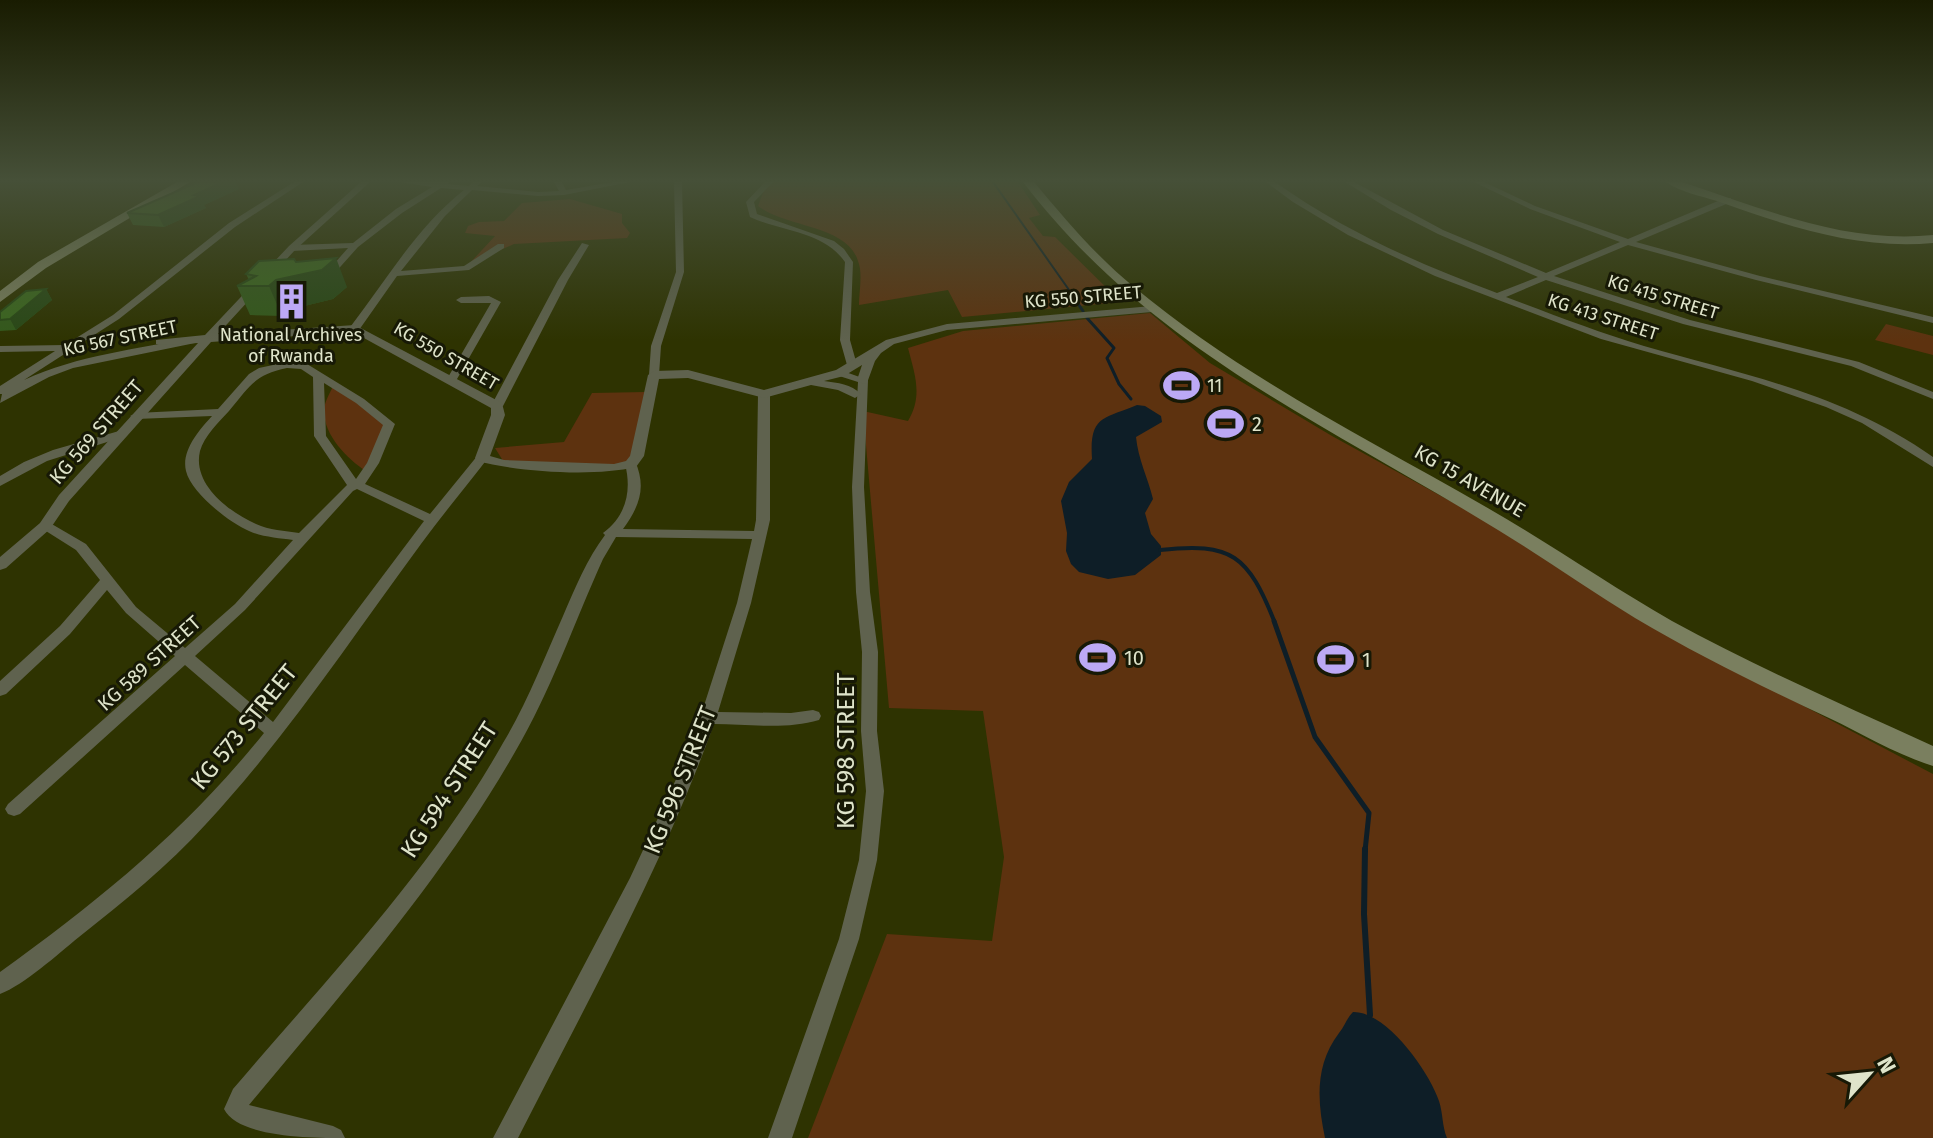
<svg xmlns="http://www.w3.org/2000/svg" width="1933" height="1138" font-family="'Fira Sans',sans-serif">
<rect width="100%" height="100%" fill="#2e3301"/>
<path fill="#5d320f" d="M772 182H1018L1040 215 1029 218 1043 236 1055 237 1121 302 962 317 948 290 859 305C859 292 863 273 858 261 847 225 786 228 758 206L764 190Z
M570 199 622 214V223L630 233 627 238 514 244 469 264 495 236 465 233 468 226 479 222 504 221 522 203Z
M1150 313 1210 363 1332 436 1481 518 1634 617 1933 774V1138H808L887 934 992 941 1004 857 983 711 889 708 863 411 908 421C923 396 915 375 908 348L963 331Z
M1886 324 1933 336V355L1875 340Z
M333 386 390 425 366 471C347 459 323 434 324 410 324 403 330 393 333 386Z
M646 392 637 462 620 469 505 464 495 448 564 442 592 393Z"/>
<path fill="#0e1e27" d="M1137 405 1145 406 1161 416 1162 422 1136 437C1138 459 1148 478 1153 499L1145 513 1151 534 1161 546V555L1135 575 1108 579 1079 572 1071 564 1066 551 1067 533 1061 501 1069 482 1092 459C1089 415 1104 419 1137 405Z
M1353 1012C1386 1011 1429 1071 1439 1101 1443 1113 1442 1126 1447 1138H1325C1317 1100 1315 1065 1339 1033 1345 1026 1346 1019 1353 1012Z"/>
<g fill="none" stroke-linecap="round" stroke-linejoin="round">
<path stroke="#0e1e27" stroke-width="2" d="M993 182 1074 297"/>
<path stroke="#0e1e27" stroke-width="3" d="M1072 295 1083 311
M1087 318 1114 348 1107 358 1119 384 1131 399"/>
<path stroke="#0e1e27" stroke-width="4" d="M1160 550C1232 542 1248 555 1275 623"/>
<path stroke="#0e1e27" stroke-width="5" d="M1274 621 1315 737 1369 813 1365 851"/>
<path stroke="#0e1e27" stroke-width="6" d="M1365 849 1364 914 1370 1015"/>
<path fill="#5f624e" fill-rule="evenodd" d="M294 182H303L235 227 119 319 24 380C78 355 138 349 196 337L201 340 200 342 73 368 49 377 0 403 2 394H0V386L55 351 0 352V346L65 345 113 315 229 223Z
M400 182H449L448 184 469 186 473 182H482L477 186 538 192 559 191 554 182H562L566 190 613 182H630L564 195 538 196 472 190 445 216 401 271 464 266 498 244H504V248L469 270 397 276 359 330H351V326C387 279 417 227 464 190L441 188 402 213 358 247 333 275 326 273 348 248 292 251 288 248 292 245 353 243 396 209 432 187Z
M674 182H682L684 272 661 346 659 375 654 378 649 375 651 346 676 272Z
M765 182H773L754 202 757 214 834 241 844 249 853 262 850 340 857 365 856 367H848L847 365 840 340 845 262C823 231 782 232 750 217L746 202Z
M1266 182H1275C1344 231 1419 264 1497 293L1538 277 1438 234 1391 210 1345 182H1354L1443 230 1546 273 1620 242 1530 209 1474 182H1484L1535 206 1628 239 1725 198H1731V202L1636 242 1760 276 1933 317V323L1756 280 1628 245 1554 276 1690 320 1859 362 1933 392V399L1851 366 1683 324 1546 280 1506 297C1551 314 1597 332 1644 346 1748 376 1842 393 1933 457V467L1862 423 1826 407 1752 381 1601 339 1435 276 1348 235 1293 202Z
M582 243 589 245 568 280 503 406 497 409 493 408 491 406 558 280Z
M489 296 501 302 457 379 456 381H448L447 379 491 303H461L456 300 461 297Z
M287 362 307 364 364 399 395 424 379 463 365 484 430 514 478 455H486L488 458C466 487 442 515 421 544 351 639 286 738 206 824 168 866 123 902 79 937 58 954 24 985 0 994V972C100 900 186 830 264 733L185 665 20 814 14 816 8 814 5 809 8 804 175 656 126 613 107 590 70 634 6 694 0 696V681L60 626 100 580 76 550 38 526 45 522 50 523 86 544 136 607 185 648 235 604 293 540C279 538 262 537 249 531 230 523 191 493 186 471 181 451 199 430 212 416L136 419 130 416 136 413 218 409 249 374 259 368ZM287 368 301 369 313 377 314 436 347 485 299 533C285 531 269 530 256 524 229 512 192 484 200 451 204 436 219 422 229 411 250 386 254 375 287 368ZM324 383 356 403 383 425 367 463 356 479 326 436ZM357 489 424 521 273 722 195 656 245 610 353 491Z
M840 370 868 380 864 487 870 592 878 652 877 731 884 791 877 860 859 939 792 1138H768L839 939 859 860 866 791 861 731 862 652 856 592 852 487 858 382 836 375V371Z
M764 391 770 394V520L751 603 718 712 791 713 813 710 819 712 821 716 819 720C786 730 748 724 714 724 662 868 587 1002 518 1138H493L630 878 678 775 700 718 737 603 752 539 616 537 603 559C574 623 551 691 515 752 442 880 343 992 249 1105L333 1126 341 1130 345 1138C314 1138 238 1138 224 1109L233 1089C326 980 433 868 503 743 527 703 544 659 563 616 575 588 587 559 605 535L603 533C626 516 632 491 625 464L627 461H635C647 488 639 507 623 529L754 531 756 520 758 394Z
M119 431 125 435 123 437 47 461 0 486V476L24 462 53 450Z"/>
<path fill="#5f624e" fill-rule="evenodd" d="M361 182H370L295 250 218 334 355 325 502 403 505 415 490 456 504 460 614 464 626 461 630 456 648 375 654 371 688 370 764 390 836 370 886 340 947 324 1152 306 1157 309 1152 312 947 330 894 344 881 353 875 361 867 383 863 384 857 380 862 365 844 376 824 381C838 383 851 384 861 394L855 398 838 390 811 385 764 398 688 378 659 379 644 456 636 467C594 477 519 472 477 461L475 458 491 415V408L353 332 211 342 69 501 50 529 6 568 0 570V557L40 523 59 495 198 343 160 345 156 344V340L205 335 289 246Z"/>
<path fill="#7a7f5f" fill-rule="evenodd" d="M177 182H190L46 268 0 302V291L38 262Z
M1023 182H1034C1065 219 1096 256 1134 287 1241 376 1366 438 1486 507 1549 543 1609 585 1672 621 1756 667 1845 706 1933 746V766C1897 755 1863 734 1829 718 1763 687 1697 655 1635 618 1589 590 1544 558 1498 530 1324 423 1151 349 1023 182Z
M1666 182H1682C1764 209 1845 244 1933 235V243C1858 250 1787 226 1717 201 1701 196 1680 192 1666 182Z"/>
</g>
<path fill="#33591b" d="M239 189 204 205 206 208 164 227 133 225 127 213Z
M296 262 347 287 333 299 288 310 282 316 250 315 237 286 249 280 246 274Z
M46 289 52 300 16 330 0 331V312Z"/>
<path fill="#294816" d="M223 182H236L239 189 204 205 206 208 164 227 158 215 194 195Z
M336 258 347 287 333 299 288 310 282 316 269 286 276 280Z
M46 289 52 300 16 330 10 319Z"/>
<path fill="#3b671f" stroke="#294816" stroke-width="2" d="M198 182H223L194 195 200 196 158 215 127 213Z
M336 258 322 270 276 280 269 286H237L256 276 246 274 259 261 294 259 296 262Z
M46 289 10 319 0 320V312L26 291Z"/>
<linearGradient id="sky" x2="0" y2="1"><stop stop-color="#191c01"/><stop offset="0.53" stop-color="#465038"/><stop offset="1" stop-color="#465038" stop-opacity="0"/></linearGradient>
<rect width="1933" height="341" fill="url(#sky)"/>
<defs>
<symbol id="building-bare" viewBox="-9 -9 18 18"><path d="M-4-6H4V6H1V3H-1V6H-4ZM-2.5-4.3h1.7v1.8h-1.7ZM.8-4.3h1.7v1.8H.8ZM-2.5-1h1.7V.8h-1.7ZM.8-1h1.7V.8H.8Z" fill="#bca9f5" stroke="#171906" stroke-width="2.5" paint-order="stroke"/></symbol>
<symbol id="stadium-bare" viewBox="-9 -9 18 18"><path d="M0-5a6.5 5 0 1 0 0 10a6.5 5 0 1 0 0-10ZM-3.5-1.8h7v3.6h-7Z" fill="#bca9f5" stroke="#171906" stroke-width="2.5" paint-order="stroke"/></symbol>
</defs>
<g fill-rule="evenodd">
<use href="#building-bare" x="266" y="276" width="51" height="51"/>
<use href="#stadium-bare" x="1156" y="360" width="51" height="51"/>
<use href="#stadium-bare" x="1200" y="398" width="51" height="51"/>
<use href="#stadium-bare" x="1072" y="632" width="51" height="51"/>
<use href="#stadium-bare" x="1310" y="634" width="51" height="51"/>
</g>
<g text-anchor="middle" stroke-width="6" stroke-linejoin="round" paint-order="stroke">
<g font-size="18" fill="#dfe4ca" stroke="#171906">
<text transform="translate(1083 297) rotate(-5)" y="6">KG 550 STREET</text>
<text transform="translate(1663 297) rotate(17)" y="6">KG 415 STREET</text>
<text transform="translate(1603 317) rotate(18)" y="6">KG 413 STREET</text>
<text transform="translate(120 338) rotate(-12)" y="6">KG 567 STREET</text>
<text transform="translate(446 356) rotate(30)" y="6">KG 550 STREET</text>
</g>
<g font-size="18" fill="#dfe4ca" stroke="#171906">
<text x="291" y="341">National Archives<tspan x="291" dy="21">of Rwanda</tspan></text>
<text x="1207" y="392" text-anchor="start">11</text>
</g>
<g font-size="20" fill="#dfe4ca" stroke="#171906" text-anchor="start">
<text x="1252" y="431">2</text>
<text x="1124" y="665">10</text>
<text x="1362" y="667">1</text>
</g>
<g font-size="20" fill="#dfe4ca" stroke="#171906">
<text transform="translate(96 432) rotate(-49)" y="7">KG 569 STREET</text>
<text transform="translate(1470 481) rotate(30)" y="7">KG 15 AVENUE</text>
<text transform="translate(149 663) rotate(-42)" y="7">KG 589 STREET</text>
</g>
<g font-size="24" fill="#dfe4ca" stroke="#171906">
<text transform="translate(244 727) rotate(-51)" y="8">KG 573 STREET</text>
<text transform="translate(846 751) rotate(-90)" y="8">KG 598 STREET</text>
<text transform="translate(680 780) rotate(-68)" y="8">KG 596 STREET</text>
<text transform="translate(449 790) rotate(-57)" y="8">KG 594 STREET</text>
</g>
</g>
<g transform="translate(1869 1074) rotate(63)" stroke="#171906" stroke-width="6" paint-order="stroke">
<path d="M0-6L14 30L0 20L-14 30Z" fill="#dfe4ca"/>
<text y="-12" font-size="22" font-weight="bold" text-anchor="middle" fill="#dfe4ca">N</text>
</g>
</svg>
